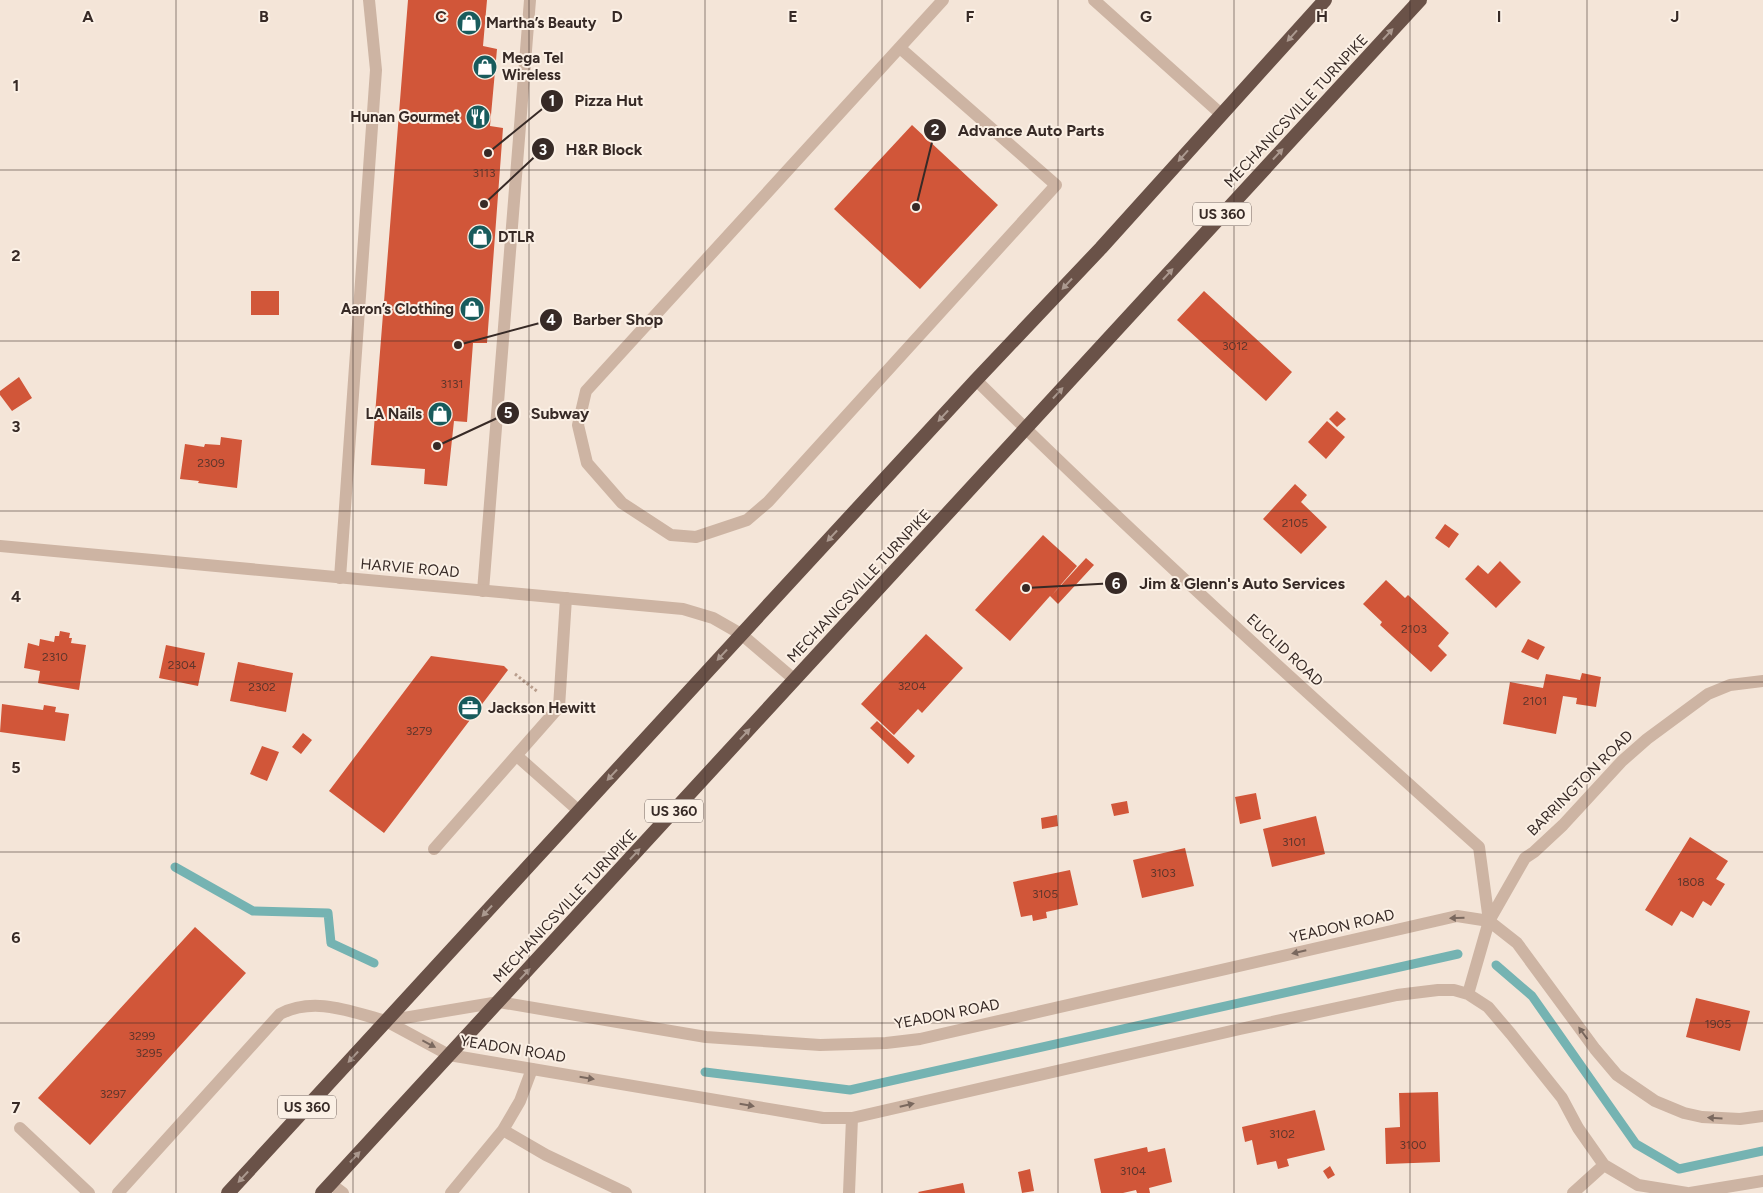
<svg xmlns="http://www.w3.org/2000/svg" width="1763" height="1193" font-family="Figtree,sans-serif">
<rect width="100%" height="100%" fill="#f4e5d8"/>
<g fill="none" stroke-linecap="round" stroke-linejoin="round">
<path stroke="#75b3b2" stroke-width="9" d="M175 867 253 911 328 913 331 943 374 963
M1496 965 1532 996 1636 1144 1679 1169 1763 1151
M705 1072 850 1090 1458 954"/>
</g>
<path fill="#d15639" d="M408 0H487L483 46 497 49 490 126 503 128 487 343H473L467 422 454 421 447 486 424 484 425 469 371 465Z
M912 125 998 205 920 289 834 209Z
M251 291H279V315H251Z
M1204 291 1292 372 1266 401 1177 320Z
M19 377 32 398 12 411 0 395V391Z
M1337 411 1346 419 1337 427 1329 419Z
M1327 421 1345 437 1326 459 1308 442Z
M221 437 242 440 237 488 198 483 199 481 180 479 185 444 204 447 205 444 220 445Z
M1295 484 1307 495 1301 502 1327 527 1301 554 1263 519Z
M1445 524 1459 534 1449 548 1435 538Z
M1043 535 1077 566 1052 595 1086 558 1094 565 1058 604 1050 596 1010 641 975 610Z
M1500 561 1521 582 1496 608 1465 579 1478 565 1488 574Z
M1386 580 1405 598 1408 595 1449 633 1438 646 1447 655 1431 672 1380 625 1382 622 1363 604Z
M60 631 70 633 69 638H72L71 643 86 645 79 690 38 683 40 671 24 668 28 643 39 646 40 639 54 642 55 636H59Z
M926 634 963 668 922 713 918 709 894 735 861 704Z
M1528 639 1545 647 1538 660 1521 652Z
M166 645 205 653 198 686 159 678Z
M431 656 504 666 508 670 384 833 329 791Z
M238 662 293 673 286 712 230 701Z
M1582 673 1601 677 1596 707 1576 704 1577 698 1563 696 1556 734 1503 724 1510 682 1543 688 1546 674 1580 680Z
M2 704 43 710 44 705 56 707 55 712 69 714 65 741 0 732Z
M877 721 915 756 908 764 870 728Z
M303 733 312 740 301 754 292 747Z
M262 746 279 752 267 781 250 774Z
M1256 793 1261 819 1240 824 1235 797Z
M1127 801 1129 813 1114 816 1111 804Z
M1057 815 1058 826 1042 829 1041 818Z
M1316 816 1325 854 1272 867 1263 829Z
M1690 837 1728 861 1716 879 1725 884 1711 906 1703 901 1693 918 1681 911 1672 926 1645 910Z
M1185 848 1194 886 1142 898 1133 860Z
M1070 870 1078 905 1046 912 1047 918 1033 921 1032 915 1021 917 1013 882Z
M195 927 246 973 90 1145 38 1098Z
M1696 998 1750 1011 1740 1051 1686 1037Z
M1438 1092 1440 1162 1386 1164 1385 1128 1400 1127 1399 1093Z
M1315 1110 1325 1150 1287 1159 1289 1166 1278 1169 1276 1161 1257 1165 1252 1140 1245 1142 1242 1127Z
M1147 1147 1148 1152 1165 1148 1172 1182 1149 1188 1150 1193H1137L1136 1190 1123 1193H1101L1094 1159Z
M1330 1166 1335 1175 1328 1179 1323 1171Z
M1030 1169 1034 1191 1022 1193 1018 1172Z
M963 1183 965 1193H919L918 1192Z"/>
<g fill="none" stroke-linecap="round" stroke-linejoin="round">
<path stroke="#b99e8d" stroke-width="3" stroke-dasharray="2.5 2.5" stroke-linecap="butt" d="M515 674 538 692"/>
<path stroke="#cdb4a3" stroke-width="12" d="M1094 0 1221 114
M900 48 1056 185 768 502 747 520 696 537 671 535 622 503 587 463 578 425 586 391 943 0
M340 578 376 70 369 0
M483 591 530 0
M517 756 579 811
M434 849 559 707 566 598
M20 1128 89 1193
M503 1130 546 1155 626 1193
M331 1184 343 1193
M118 1193 280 1014C315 996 351 1012 386 1021
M451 1193 503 1130 520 1101 532 1069"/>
<path stroke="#cdb4a3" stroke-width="12" d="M976 380C1139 541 1309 695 1479 847L1489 921
M1468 994 1489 921 1525 858 1534 852 1563 825 1622 761 1647 739 1708 694 1730 685 1763 681
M386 1021 499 1002 706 1037 820 1045 886 1043 920 1039 1457 916 1489 921 1517 943 1595 1049 1617 1075 1655 1101 1684 1113 1702 1117 1740 1119 1763 1116
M386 1021 449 1055 823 1118H852L1240 1029 1397 995 1438 990H1454L1468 994 1488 1007 1511 1034 1562 1098 1578 1128 1604 1165 1638 1185 1687 1193
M849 1193 852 1118
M1573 1193 1604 1165
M1690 1193 1763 1181"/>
<path stroke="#cdb4a3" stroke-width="12" d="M0 546 683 609 713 618 741 634 795 680"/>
<path stroke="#6a5248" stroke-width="14" d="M228 1193 773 600 976 380 1101 248 1325 0
M322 1193 1420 0"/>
</g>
<defs><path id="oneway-solid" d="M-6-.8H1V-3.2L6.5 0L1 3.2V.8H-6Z" transform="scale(1.25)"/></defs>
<g fill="#ab998f">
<use href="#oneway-solid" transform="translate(1388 34) rotate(-47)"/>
<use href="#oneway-solid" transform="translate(1292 36) rotate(132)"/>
<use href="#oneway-solid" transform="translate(1278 154) rotate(-47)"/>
<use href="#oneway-solid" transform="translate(1183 156) rotate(132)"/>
<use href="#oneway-solid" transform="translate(1168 274) rotate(-47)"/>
<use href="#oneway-solid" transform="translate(1067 284) rotate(133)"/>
<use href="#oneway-solid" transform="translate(1058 393) rotate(-47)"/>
<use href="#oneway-solid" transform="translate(943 416) rotate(133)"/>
<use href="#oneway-solid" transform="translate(832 536) rotate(133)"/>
<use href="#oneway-solid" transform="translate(722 655) rotate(133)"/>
<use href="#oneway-solid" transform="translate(745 734) rotate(-47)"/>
<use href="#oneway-solid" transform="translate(612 775) rotate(133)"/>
<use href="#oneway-solid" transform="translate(635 854) rotate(-47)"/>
<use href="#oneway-solid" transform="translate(487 911) rotate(133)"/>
<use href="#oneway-solid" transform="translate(525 974) rotate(-47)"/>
<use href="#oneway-solid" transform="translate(353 1057) rotate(133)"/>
<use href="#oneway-solid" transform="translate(355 1157) rotate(-47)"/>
<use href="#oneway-solid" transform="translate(243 1177) rotate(133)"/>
</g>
<g fill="#7a685e">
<use href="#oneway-solid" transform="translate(1457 918) rotate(178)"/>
<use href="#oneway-solid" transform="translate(1299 952) rotate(167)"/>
<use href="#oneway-solid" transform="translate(1583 1033) rotate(-126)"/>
<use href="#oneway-solid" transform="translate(429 1044) rotate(28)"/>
<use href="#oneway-solid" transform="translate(587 1078) rotate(9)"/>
<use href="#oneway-solid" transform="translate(747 1105) rotate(10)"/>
<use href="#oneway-solid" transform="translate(907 1105) rotate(-13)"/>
<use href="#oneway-solid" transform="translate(1715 1118) rotate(-177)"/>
</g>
<path fill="none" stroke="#372a26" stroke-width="1" stroke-opacity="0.55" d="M176 0V1193M353 0V1193M529 0V1193M705 0V1193M882 0V1193M1058 0V1193M1234 0V1193M1410 0V1193M1587 0V1193M0 170H1763M0 341H1763M0 511H1763M0 682H1763M0 852H1763M0 1023H1763"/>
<defs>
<symbol id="shop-disc" viewBox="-11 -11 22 22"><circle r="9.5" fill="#185b5c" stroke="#fbf0e5"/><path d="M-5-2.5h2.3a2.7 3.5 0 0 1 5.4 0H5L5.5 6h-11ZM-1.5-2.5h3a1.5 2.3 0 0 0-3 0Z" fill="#fff"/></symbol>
<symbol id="restaurant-disc" viewBox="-11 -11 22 22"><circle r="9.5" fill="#185b5c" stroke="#fbf0e5"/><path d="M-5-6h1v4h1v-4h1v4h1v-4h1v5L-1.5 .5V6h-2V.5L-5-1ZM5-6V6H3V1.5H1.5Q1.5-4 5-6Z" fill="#fff"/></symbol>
<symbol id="office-disc" viewBox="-11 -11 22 22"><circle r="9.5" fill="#185b5c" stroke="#fbf0e5"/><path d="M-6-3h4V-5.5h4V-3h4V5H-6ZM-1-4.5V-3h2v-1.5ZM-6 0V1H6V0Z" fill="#fff"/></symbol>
</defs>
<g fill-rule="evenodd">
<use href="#shop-disc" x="455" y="9" width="28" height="28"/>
<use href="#shop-disc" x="471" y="53" width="28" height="28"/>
<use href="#restaurant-disc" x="464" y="103" width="28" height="28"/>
<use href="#shop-disc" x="466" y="223" width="28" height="28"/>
<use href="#shop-disc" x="458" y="295" width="28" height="28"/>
<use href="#shop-disc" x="426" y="400" width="28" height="28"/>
<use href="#office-disc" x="456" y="694" width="28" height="28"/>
</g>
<g text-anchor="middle" stroke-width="4" stroke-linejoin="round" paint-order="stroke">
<g font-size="12" fill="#5e352b">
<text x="484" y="177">3113</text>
<text x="1235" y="350">3012</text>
<text x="452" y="388">3131</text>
<text x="211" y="467">2309</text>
<text x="1295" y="527">2105</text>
<text x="1414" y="633">2103</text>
<text x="55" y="661">2310</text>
<text x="182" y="669">2304</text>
<text x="912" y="690">3204</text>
<text x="262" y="691">2302</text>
<text x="1535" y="705">2101</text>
<text x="419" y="735">3279</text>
<text x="1294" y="846">3101</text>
<text x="1163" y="877">3103</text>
<text x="1691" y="886">1808</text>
<text x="1045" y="898">3105</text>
<text x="1718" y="1028">1905</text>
<text x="142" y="1040">3299</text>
<text x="149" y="1057">3295</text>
<text x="113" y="1098">3297</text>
<text x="1282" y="1138">3102</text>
<text x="1413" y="1149">3100</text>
<text x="1133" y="1175">3104</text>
</g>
<g fill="#fbf0e5" stroke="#72655f" stroke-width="1">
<rect x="1193" y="202.5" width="58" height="23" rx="4"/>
<rect x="645" y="799.5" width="58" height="23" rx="4"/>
<rect x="278" y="1095.5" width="58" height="23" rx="4"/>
</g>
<g font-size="14" font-weight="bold" fill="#372a26">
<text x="1222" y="219">US 360</text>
<text x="674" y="816">US 360</text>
<text x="307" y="1112">US 360</text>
</g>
<g font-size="15" font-weight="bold" fill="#372a26" stroke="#fbf0e5" text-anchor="start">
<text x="486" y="28">Martha’s Beauty</text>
<text x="502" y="63">Mega Tel<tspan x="502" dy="17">Wireless</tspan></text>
<text x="460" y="122" text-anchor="end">Hunan Gourmet</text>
<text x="498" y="242">DTLR</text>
<text x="454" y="314" text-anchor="end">Aaron’s Clothing</text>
<text x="422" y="419" text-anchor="end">LA Nails</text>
<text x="488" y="713">Jackson Hewitt</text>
</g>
<g font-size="15" fill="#372a26" stroke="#fbf0e5">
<text transform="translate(1296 111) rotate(-47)" y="5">MECHANICSVILLE TURNPIKE</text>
<text transform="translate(410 568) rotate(5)" y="5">HARVIE ROAD</text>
<text transform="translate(859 586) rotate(-47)" y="5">MECHANICSVILLE TURNPIKE</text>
<text transform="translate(1285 650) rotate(43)" y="5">EUCLID ROAD</text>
<text transform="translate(1580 783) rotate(-45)" y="5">BARRINGTON ROAD</text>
<text transform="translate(565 906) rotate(-47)" y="5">MECHANICSVILLE TURNPIKE</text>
<text transform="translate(1342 926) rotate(-13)" y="5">YEADON ROAD</text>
<text transform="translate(947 1014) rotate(-11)" y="5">YEADON ROAD</text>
<text transform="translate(513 1049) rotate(9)" y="5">YEADON ROAD</text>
</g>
</g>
<g font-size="16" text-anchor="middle" font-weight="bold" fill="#372a26" stroke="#fbf0e5" stroke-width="4" stroke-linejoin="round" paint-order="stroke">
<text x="88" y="22">A</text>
<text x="264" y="22">B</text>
<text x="441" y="22">C</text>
<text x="617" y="22">D</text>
<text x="793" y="22">E</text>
<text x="970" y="22">F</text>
<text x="1146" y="22">G</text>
<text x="1322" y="22">H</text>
<text x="1499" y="22">I</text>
<text x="1675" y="22">J</text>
<text x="16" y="91">1</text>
<text x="16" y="261">2</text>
<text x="16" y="432">3</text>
<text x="16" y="602">4</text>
<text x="16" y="773">5</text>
<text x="16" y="943">6</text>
<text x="16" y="1113">7</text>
</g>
<path fill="none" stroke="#372a26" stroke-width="2" d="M488 153L552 101M916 207L935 130M484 204L543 149M458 345L551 320M437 446L508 413M1026 588L1116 583"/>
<g fill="#372a26" stroke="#fbf0e5" stroke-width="2">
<circle cx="488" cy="153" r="5"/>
<circle cx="916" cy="207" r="5"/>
<circle cx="484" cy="204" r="5"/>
<circle cx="458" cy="345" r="5"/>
<circle cx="437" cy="446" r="5"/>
<circle cx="1026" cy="588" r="5"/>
<circle cx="552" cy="101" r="12"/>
<circle cx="935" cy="130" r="12"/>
<circle cx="543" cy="149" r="12"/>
<circle cx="551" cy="320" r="12"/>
<circle cx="508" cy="413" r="12"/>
<circle cx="1116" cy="583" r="12"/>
</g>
<g font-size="15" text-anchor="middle" font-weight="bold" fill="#fff">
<text x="552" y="106">1</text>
<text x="935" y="135">2</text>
<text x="543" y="155">3</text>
<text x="551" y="325">4</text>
<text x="508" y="418">5</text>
<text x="1116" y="589">6</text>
</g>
<g font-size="16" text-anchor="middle" font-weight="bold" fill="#372a26" stroke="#fbf0e5" stroke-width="4" stroke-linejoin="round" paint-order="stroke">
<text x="609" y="106">Pizza Hut</text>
<text x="1031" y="136">Advance Auto Parts</text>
<text x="604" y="155">H&amp;R Block</text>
<text x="618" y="325">Barber Shop</text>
<text x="560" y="419">Subway</text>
<text x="1242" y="589">Jim &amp; Glenn's Auto Services</text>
</g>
</svg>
